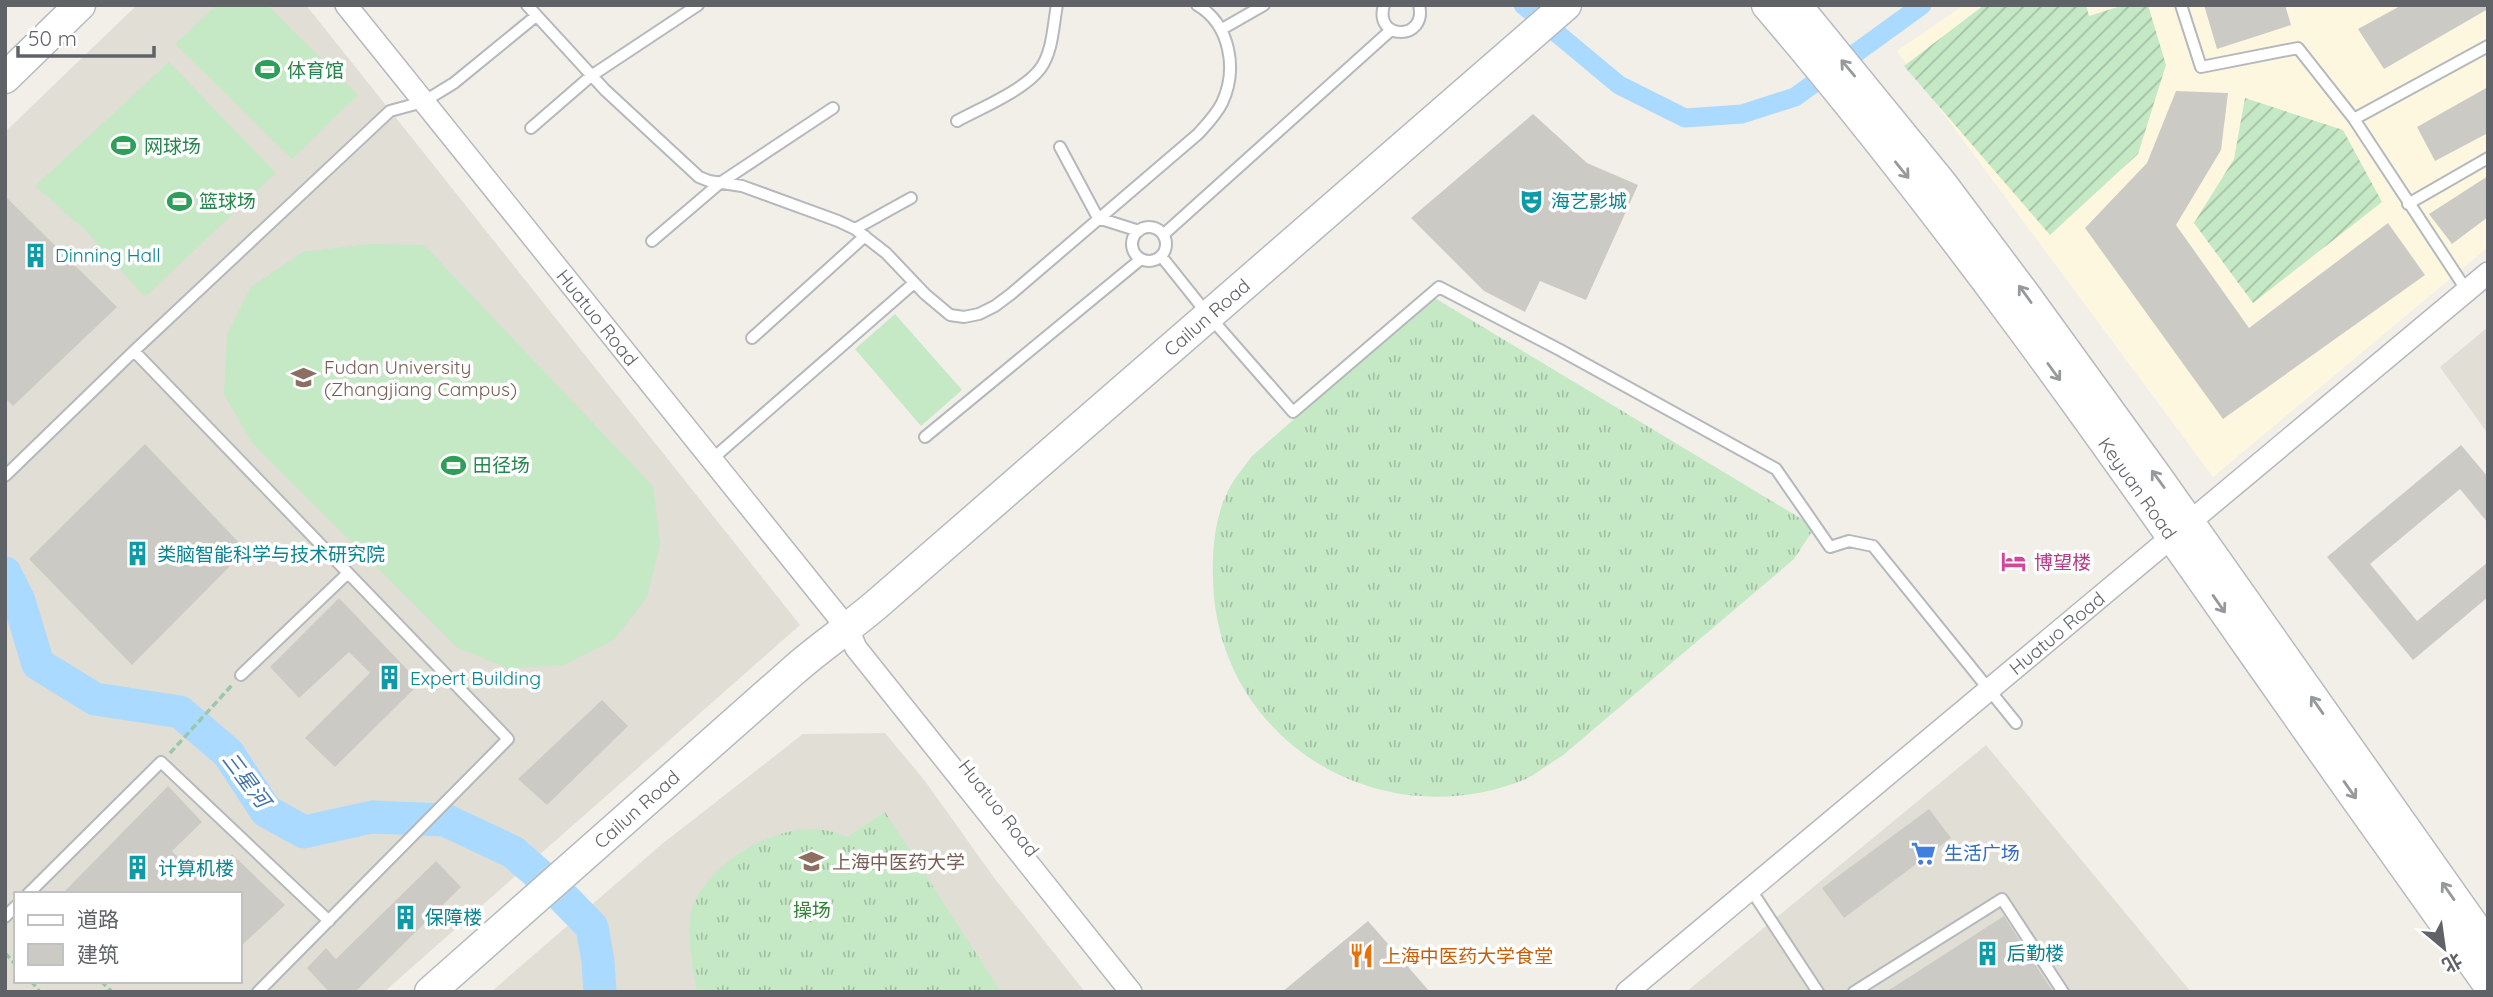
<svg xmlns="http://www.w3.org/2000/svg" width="2493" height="997" font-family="Quicksand,'Noto Sans SC',sans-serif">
<defs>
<pattern id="grass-tufts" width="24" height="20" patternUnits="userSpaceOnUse" patternTransform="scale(1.75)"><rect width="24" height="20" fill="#c5e8c5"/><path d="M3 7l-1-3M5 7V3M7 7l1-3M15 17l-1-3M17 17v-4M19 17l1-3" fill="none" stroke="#a3c0a4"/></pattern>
<pattern id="garden-furrows" width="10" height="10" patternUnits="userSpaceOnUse" patternTransform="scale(1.75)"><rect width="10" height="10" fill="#c5e8c5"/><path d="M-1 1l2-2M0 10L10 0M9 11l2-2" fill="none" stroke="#a3c0a4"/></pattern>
</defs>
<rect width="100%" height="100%" fill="#f1efe8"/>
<path fill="#fef7e0" d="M1964 5H2488V247L2213 477 1897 51Z"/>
<path fill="#e1ded6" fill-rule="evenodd" d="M137 5H306L800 625 384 992H5V132ZM16 894H240V981H16Z
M2488 327V434L2440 367Z
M885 733 925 781 995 879 1085 992H491L662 844 803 734Z
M1986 745 2191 992H1686Z"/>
<path fill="url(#grass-tufts)" d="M1433 297 1815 527 1794 559 1562 756C1550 763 1538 773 1526 779 1379 839 1217 740 1213 580 1212 548 1215 515 1230 487 1236 476 1245 466 1252 456Z
M885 812 1001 992H697C693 970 685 926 693 906 715 854 795 811 847 837Z"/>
<path fill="url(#garden-furrows)" d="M1984 5H2086L2089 16 2124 5H2148L2166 65 2138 154 2050 235 1904 66Z
M2245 98 2343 130 2382 202 2253 303 2194 223 2234 159Z"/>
<path fill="#c5e8c5" d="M217 5H267L358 95 292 159 175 44Z
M169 62 276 173 145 297 84 229 35 186Z
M369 244 424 245 653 486 660 545 647 597 614 640 564 665 507 668 458 648 252 443 224 394 227 335 251 287 303 252Z
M895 314 962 390 921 426 855 349Z"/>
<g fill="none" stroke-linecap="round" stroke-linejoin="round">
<path stroke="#aadaff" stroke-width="19" d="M1523 5 1619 85 1685 118 1742 114 1795 97 1922 5"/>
<path stroke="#aadaff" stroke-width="33" d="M5 573 19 601 38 664 95 699 180 712 228 753 266 811 304 832 372 817 445 820 513 852 551 885 592 927 598 961 600 992"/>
</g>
<path fill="#cccac5" d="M2204 5H2285L2291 25 2217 49Z
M2402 5H2488V9L2384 69 2358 29Z
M2488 87V133L2435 161 2417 127Z
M2176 91 2228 93 2221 150 2176 225 2249 328 2388 223 2425 275 2223 419 2085 228 2147 163Z
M1533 114 1587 163 1638 185 1586 300 1540 281 1525 312 1484 291 1411 218Z
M2488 176V217L2452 244 2429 214Z
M5 196 117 307 13 406 5 398Z
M145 444 246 550 132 665 29 559Z
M2461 445 2488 477V523L2460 489 2370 564 2417 621 2488 562V597L2413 660 2327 557Z
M339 598 420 683 335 767 305 738 370 673 349 652 299 698 270 667Z
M602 700 628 726 547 805 518 779Z
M168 786 202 822 172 851 202 882 232 854 285 905 240 947V894H62Z
M1929 809 1951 838 1844 918 1822 888Z
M436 861 461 887 355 992H329L307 968 326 948 336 959Z
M2004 916 2053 992H1886Z
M1368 921 1430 992H1282Z"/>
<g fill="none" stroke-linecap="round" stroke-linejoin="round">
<defs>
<path id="lane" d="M527 5 605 90 699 177 709 181 742 186 838 221 855 229 886 253 925 294 950 315 964 317 979 314 995 306 1011 294 1198 134C1207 124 1216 115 1222 103 1238 69 1230 24 1197 5
M1384 5C1373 41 1428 41 1419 5
M2181 5 2201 67 2298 48 2354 119 2467 291
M1222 29 1264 5
M2354 119 2488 46
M957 121C981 108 1023 91 1040 69 1053 52 1053 25 1057 5
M531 128 591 76 698 5
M1060 147 1098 218 1139 231
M2408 204 2488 158
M1132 244a17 17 0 1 1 34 0a17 17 0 1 1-34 0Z
M855 229 911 198
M1163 235 1391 30
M652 241 720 183 833 108
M1161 256 1209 316 1293 412 1439 287 1560 350 1776 469 1830 547 1849 541 1873 546 2016 723
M752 338 865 236
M134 351 508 739 258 992
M925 437 1141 259
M711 460 914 283
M5 476 134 351 390 111 423 102 454 83 536 16
M241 675 348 573
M28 894 161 762 329 921
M1757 899 1818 992
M5 917 16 906
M1854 992 2002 899 2063 992"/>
<g id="street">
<path id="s1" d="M346 5 848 629 856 648 1131 992"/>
<path id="s2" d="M1627 992 2488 273"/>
</g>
<g id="secondary">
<path id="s3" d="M1767 5C1943 211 2100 433 2255 655 2332 765 2410 875 2488 984"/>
<path d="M1796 5 1942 184 2023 292 2157 477 2488 946"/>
<path d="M5 78 80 5"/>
<path id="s4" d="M430 992 793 671C820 647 849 628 877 604L1566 5"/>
</g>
</defs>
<use href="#lane" stroke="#b5b8bc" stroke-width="14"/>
<use href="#street" stroke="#b5b8bc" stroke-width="24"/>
<use href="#secondary" stroke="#b6babf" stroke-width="33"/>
<path stroke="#9cc7a9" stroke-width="3.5" stroke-dasharray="7 3.5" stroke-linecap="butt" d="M170 753 233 684
M5 953 16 965
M31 981 40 992
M101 981 112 992"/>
<use href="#lane" stroke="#fff" stroke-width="10"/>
<use href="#street" stroke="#fff" stroke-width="21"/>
<use href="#secondary" stroke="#fff" stroke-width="30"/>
</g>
<defs><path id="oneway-shaft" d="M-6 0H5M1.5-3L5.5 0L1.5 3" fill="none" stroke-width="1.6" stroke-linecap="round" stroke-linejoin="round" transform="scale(1.75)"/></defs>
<g stroke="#979a9d">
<use href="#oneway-shaft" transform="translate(1848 68) rotate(-130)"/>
<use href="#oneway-shaft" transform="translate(1902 170) rotate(51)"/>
<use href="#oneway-shaft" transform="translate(2025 294) rotate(-126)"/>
<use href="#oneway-shaft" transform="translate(2054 372) rotate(54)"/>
<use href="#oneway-shaft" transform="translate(2158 479) rotate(-126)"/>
<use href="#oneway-shaft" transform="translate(2219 604) rotate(55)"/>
<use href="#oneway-shaft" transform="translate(2317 705) rotate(-125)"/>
<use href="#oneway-shaft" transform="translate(2350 790) rotate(55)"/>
<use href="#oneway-shaft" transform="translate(2448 891) rotate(-125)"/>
</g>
<defs>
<symbol id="stadium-bare" viewBox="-9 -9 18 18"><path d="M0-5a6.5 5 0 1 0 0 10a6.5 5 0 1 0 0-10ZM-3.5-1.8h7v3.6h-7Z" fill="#2e9e5b" stroke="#fff" stroke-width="2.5" paint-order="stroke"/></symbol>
<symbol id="theatre-bare" viewBox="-9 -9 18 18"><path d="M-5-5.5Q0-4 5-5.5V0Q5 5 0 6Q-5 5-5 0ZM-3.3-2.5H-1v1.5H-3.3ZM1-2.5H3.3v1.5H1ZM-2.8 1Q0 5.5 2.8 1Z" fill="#0f9aa8" stroke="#fff" stroke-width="2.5" paint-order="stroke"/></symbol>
<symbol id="building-bare" viewBox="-9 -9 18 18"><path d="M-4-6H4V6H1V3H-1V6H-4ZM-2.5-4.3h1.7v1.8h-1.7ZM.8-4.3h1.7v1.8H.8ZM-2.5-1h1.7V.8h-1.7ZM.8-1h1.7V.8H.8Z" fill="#0f9aa8" stroke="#fff" stroke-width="2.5" paint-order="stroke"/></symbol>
<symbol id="school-bare" viewBox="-9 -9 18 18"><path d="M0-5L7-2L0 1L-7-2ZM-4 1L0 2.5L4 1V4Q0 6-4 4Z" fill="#8d6e63" stroke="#fff" stroke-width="2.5" paint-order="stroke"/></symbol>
<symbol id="hotel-bare" viewBox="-9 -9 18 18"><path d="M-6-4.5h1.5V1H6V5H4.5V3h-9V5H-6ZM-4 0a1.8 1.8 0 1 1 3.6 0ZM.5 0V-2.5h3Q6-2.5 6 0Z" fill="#d1479c" stroke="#fff" stroke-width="2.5" paint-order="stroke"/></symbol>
<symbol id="supermarket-bare" viewBox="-9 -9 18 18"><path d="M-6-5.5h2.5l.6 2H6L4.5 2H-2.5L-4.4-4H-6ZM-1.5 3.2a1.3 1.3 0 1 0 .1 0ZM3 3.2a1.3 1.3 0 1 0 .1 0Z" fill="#3f7fe0" stroke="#fff" stroke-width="2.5" paint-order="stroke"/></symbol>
<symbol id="university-bare" viewBox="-9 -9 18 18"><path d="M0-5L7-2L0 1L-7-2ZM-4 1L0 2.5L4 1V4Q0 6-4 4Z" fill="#8d6e63" stroke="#fff" stroke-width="2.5" paint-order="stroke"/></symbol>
<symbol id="restaurant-bare" viewBox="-9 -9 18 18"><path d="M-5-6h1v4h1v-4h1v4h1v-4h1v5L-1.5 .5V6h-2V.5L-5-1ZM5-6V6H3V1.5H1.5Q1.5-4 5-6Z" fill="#e8710a" stroke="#fff" stroke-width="2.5" paint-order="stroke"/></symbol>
</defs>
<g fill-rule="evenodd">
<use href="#stadium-bare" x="250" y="52" width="35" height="35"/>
<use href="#stadium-bare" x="106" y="128" width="35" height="35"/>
<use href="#stadium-bare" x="162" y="184" width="35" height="35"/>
<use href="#theatre-bare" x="1514" y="184" width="35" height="35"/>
<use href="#building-bare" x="18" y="238" width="35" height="35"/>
<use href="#school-bare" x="286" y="360" width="35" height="35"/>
<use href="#stadium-bare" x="436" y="448" width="35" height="35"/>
<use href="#building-bare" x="120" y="536" width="35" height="35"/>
<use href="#hotel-bare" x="1996" y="544" width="35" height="35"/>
<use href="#building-bare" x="372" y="660" width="35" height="35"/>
<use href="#supermarket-bare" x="1906" y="836" width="35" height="35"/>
<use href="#university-bare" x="794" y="844" width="35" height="35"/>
<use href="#building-bare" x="120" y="850" width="35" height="35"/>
<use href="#building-bare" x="388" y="900" width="35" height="35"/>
<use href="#building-bare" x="1970" y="936" width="35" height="35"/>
<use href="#restaurant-bare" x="1344" y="938" width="35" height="35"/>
</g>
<g text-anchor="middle" stroke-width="7" stroke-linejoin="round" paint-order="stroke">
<g font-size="19" fill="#27864d" stroke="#fff" text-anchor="start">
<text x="287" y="77">体育馆</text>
<text x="144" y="153">网球场</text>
<text x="199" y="208">篮球场</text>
<text x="473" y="472">田径场</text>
</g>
<g font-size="19" fill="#0d838f" stroke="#fff" text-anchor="start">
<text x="1551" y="208">海艺影城</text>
<text x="55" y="262">Dinning Hall</text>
<text x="157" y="561">类脑智能科学与技术研究院</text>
<text x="410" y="685">Expert Building</text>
<text x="158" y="875">计算机楼</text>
<text x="425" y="924">保障楼</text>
<text x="2007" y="960">后勤楼</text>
</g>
<g font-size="19" fill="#5f6368" stroke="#fff">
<text dy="7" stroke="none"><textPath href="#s1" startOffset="401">Huatuo Road</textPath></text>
<text dy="7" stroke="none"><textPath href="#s4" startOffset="1029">Cailun Road</textPath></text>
<text dy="7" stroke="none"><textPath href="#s3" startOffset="609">Keyuan Road</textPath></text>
<text dy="7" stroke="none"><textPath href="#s2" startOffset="560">Huatuo Road</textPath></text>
<text dy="7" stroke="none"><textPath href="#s4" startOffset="276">Cailun Road</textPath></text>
<text transform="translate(999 808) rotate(52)" y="7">Huatuo Road</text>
</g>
<g font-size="19" fill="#785e54" stroke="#fff" text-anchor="start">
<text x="324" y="374">Fudan University<tspan x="324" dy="22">(Zhangjiang Campus)</tspan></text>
<text x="832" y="869">上海中医药大学</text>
</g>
<g font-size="19" fill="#b23c85" stroke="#fff" text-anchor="start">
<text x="2034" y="569">博望楼</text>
</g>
<g font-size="19" fill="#366cbe" stroke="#fff" text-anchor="start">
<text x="1944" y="860">生活广场</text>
</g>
<g font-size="19" fill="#348238" stroke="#fff">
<text x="812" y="917">操场</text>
</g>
<g font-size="19" fill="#c56008" stroke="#fff" text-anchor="start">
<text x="1382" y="963">上海中医药大学食堂</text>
</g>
<g font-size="21" font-style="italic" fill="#4174aa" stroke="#fff">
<text transform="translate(246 780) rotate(53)" y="7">三星河</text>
</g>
</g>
<rect width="2493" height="997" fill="none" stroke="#5f6368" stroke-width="14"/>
<rect x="14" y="892" width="228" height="91" fill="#ffffff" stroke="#bfc1c3" stroke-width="2"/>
<rect x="28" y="915" width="35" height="10" fill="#ffffff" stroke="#bfc1c3" stroke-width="2"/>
<text x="77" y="927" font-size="21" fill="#5f6368">道路</text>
<rect x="28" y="944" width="35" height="21" fill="#cccac5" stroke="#bfc1c3" stroke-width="2"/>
<text x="77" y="962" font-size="21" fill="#5f6368">建筑</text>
<g transform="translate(2444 948) rotate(151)" stroke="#ffffff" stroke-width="5" paint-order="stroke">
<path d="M0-5L12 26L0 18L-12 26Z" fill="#5f6368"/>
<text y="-10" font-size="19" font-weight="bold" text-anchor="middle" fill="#5f6368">北</text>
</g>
<path d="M18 46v10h136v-10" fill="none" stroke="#5f6368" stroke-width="3.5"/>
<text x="28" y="46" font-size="21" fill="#5f6368" stroke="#ffffff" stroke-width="5" paint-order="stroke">50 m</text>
</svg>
